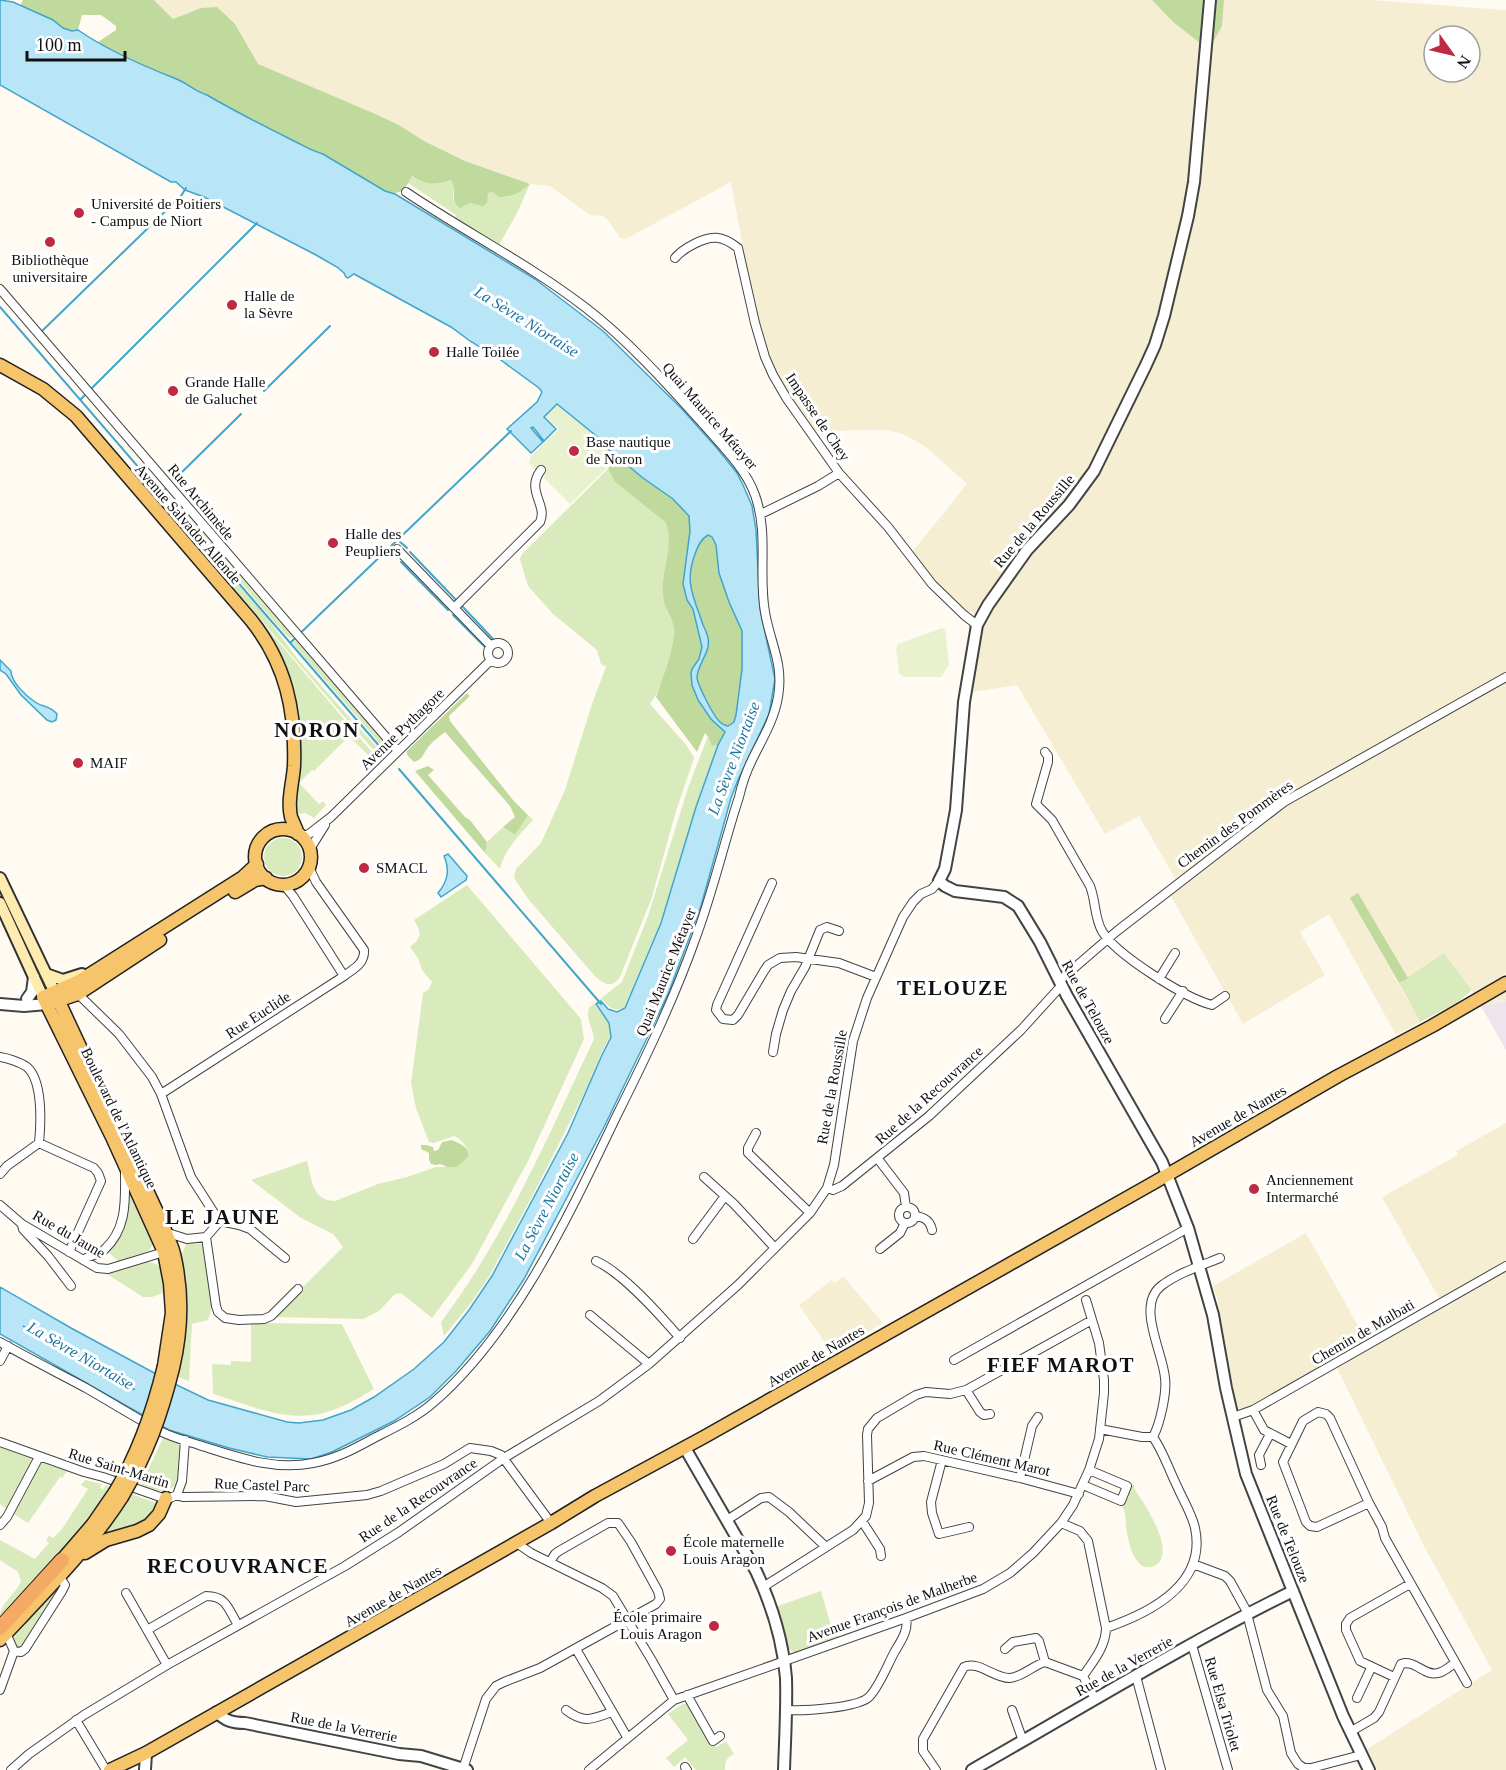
<svg xmlns="http://www.w3.org/2000/svg" width="1506" height="1770" font-family="Georgia,serif">
<rect width="100%" height="100%" fill="#fffbf3"/>
<path fill="#ece5ee" d="M1506 1001V1050L1481 1006Z"/>
<path fill="#f5eed3" fill-rule="evenodd" d="M154 0H1152L1173 22 1209 50 1222 26 1224 0H1372L1506 10V1001L1481 1006 1472 990 1444 953 1408 978 1358 893 1351 899 1420 1022 1396 1035 1329 914 1300 932 1325 975 1243 1024 1169 893 1179 885 1139 816 1105 834 1017 685 973 692 970 637 977 612H967L940 586 912 552 967 484 926 447 903 434 887 430 816 431 779 378 766 351 752 297 731 182 626 239 620 238 608 220 603 216 590 215 550 186 530 184 465 161 426 142 397 124 373 113 257 64 235 24 201 8 173 19ZM1434 36H1470V72H1434Z
M1506 1123V1770H1377L1367 1749 1492 1670 1425 1548 1334 1362 1275 1394 1259 1400 1255 1405 1241 1409 1237 1408 1219 1316 1218 1300 1213 1286 1306 1233 1366 1340 1371 1345 1443 1305 1382 1197 1458 1155 1456 1151Z
M843 1276 883 1323 832 1353 799 1305 832 1280 835 1283Z"/>
<path fill="#d9eabc" d="M411 176C428 186 434 185 451 180L454 184 453 199 493 192 507 197 524 190 530 184 516 215 499 245 455 220 456 215 408 183Z
M608 469 615 482 665 522C674 540 666 563 664 582 664 586 662 592 663 596 665 606 673 615 675 626 677 646 662 688 650 704L687 746 694 758 676 811 652 897 620 977C612 989 603 984 594 975L529 900 514 878 516 869 541 843 545 834 565 790 593 701 606 667 601 664 597 650 553 614 528 586 520 559 522 554Z
M176 497 295 636 294 637 290 638 284 633 184 516 171 500Z
M166 505 263 612 297 658 357 726 379 749 381 748 380 744 366 727 292 643 297 638 389 745 378 755 354 728 164 507Z
M259 619 376 757 368 765 365 761 369 756 349 736 314 771 312 770 299 783 319 804 323 801 326 805 314 818 305 813 294 814 296 811C301 758 305 710 282 660 276 646 267 633 259 619Z
M708 736 712 746 718 745 696 808 660 923 624 1008C613 1011 609 1008 602 999L595 1005 609 1022 610 1036 601 1054 588 1086 537 1187 490 1275 471 1303 444 1336 441 1322C506 1236 548 1136 594 1039 593 1028 584 1017 590 1007L622 982 648 916 688 788Z
M528 815 533 820C519 835 505 849 500 869L485 853 487 842 503 827 515 835Z
M264 857a19 19 0 1 1 38 0a19 19 0 1 1-38 0Z
M467 885 581 1019 584 1039 528 1161 472 1264 432 1318 401 1293 395 1294 379 1311 363 1319 273 1317 343 1247 333 1234 301 1218 251 1180 307 1161C312 1179 312 1201 335 1201L378 1184 407 1177 436 1167H457L469 1156C468 1148 462 1139 454 1136L434 1143 429 1142 416 1108 411 1083 423 993 429 989 432 982 422 970 418 958 410 947C422 937 422 933 414 920Z
M1444 953 1472 990 1458 1002 1420 1022 1399 983Z
M127 1182 154 1242 149 1251 118 1261 107 1251C128 1224 128 1215 127 1182Z
M194 1243 201 1244 205 1250 213 1305 208 1320 192 1324 189 1381 178 1377 186 1327 187 1301 181 1256 186 1244Z
M147 1262C165 1263 165 1277 166 1292L152 1297H143L107 1274Z
M251 1323 342 1324 374 1389C359 1398 344 1407 327 1412 289 1424 249 1405 213 1394L212 1364 231 1365V1361L251 1362Z
M163 1438 179 1444 181 1448 178 1482C167 1497 155 1490 141 1485Z
M0 1447 32 1459 9 1508H5L0 1504Z
M40 1462 67 1471 62 1478 60 1477 28 1523 12 1513Z
M85 1480 102 1484 100 1487 103 1490 106 1485 110 1487 98 1509 63 1552 0 1617C0 1603 16 1594 21 1581L18 1572 0 1560V1540L35 1559 49 1543 46 1540 49 1536 53 1538 62 1529 88 1489 81 1485Z
M1129 1484 1134 1485V1488C1143 1502 1181 1556 1152 1567 1147 1568 1142 1567 1139 1563 1132 1556 1129 1543 1127 1533 1125 1524 1127 1513 1122 1506Z
M131 1494 156 1503 158 1512 151 1521 98 1540Z
M60 1581 62 1587 21 1649H18L15 1645 13 1638 25 1625 26 1619Z
M821 1591 833 1633 837 1632 838 1637 794 1652 787 1647 775 1607Z
M687 1703 711 1744 717 1747 726 1741 734 1754C726 1758 725 1761 725 1770H696L685 1757 674 1767 666 1758 688 1740 668 1714 681 1705Z"/>
<path fill="#bfda9c" d="M23 0H154L173 19 201 8 217 7 235 24 258 64 373 113 397 124 426 142 465 161 530 184C522 193 510 197 499 197L493 192 488 193 487 203 483 206 470 203 460 208C449 200 458 189 451 180 434 185 427 186 412 176 404 191 401 196 385 191L323 154C311 151 301 144 290 139 262 125 234 111 207 95 194 91 186 83 174 78 150 68 120 57 98 42L116 30V26L101 15H82L78 30C63 33 34 13 20 6Z
M1152 0H1224L1222 26 1209 50 1173 22Z
M618 457 643 478 673 499 689 516 690 531 683 584 687 600 693 609 702 647 699 659 692 669 691 674 692 685 698 700 711 719 725 732 719 745 712 746 709 738 705 733 697 752 656 697C663 677 672 656 674 635 676 619 664 610 663 596 660 572 676 545 665 522L615 482 608 469 611 463Z
M708 535C721 543 716 561 720 574 725 593 736 611 741 630 747 651 740 701 734 722L728 726C718 723 715 715 710 706 707 700 701 693 698 686 692 669 712 655 708 638 707 633 705 629 703 625 694 597 684 583 695 554 698 546 701 539 708 535Z
M467 693 470 696 449 716 450 721 513 800 528 815 515 835 503 827 515 817 510 806 445 732C440 736 433 741 429 746 423 753 424 759 414 762L407 755V751Z
M428 766 434 770 428 775 465 817 470 820 487 842 485 853 415 771Z
M1358 893 1408 978 1399 983 1350 898Z
M452 1140C460 1144 468 1146 469 1156L457 1167H447L440 1164 436 1165 431 1164 429 1160V1153L421 1149V1145H426L433 1147 434 1151 438 1150 442 1142Z
M24 1326 84 1359 134 1390H130L115 1384 23 1327Z"/>
<path fill="#e9f1ce" d="M556 404 605 443 603 445 618 457 570 504 529 463 531 456 559 429 545 416Z
M942 628 945 630 949 665 941 677H904L899 673 896 649 898 644Z"/>
<path fill="#b8e6f6" stroke="#40a5cc" stroke-width="1.5" fill-rule="evenodd" d="M0 0 13 2 53 20 63 28 72 31 78 30C107 50 141 65 174 78 186 82 194 91 207 95 234 111 262 125 290 139 301 144 311 151 323 154L385 191 395 194 535 279 603 331 681 408 716 447 737 473 743 485 752 506 756 530 760 609 775 679 769 714 738 780 731 798 701 906 669 992 651 1030 604 1127 524 1279 490 1331 456 1371 430 1397 394 1421 332 1452 311 1459 267 1457 229 1448 169 1430 0 1334V1287L71 1328 158 1375V1376L208 1400 287 1422 299 1423 323 1420 351 1410 374 1397 414 1369 444 1342 469 1310 492 1276 568 1133 602 1055 611 1037 609 1023 596 1004 601 1001 608 1009 617 1012 625 1008 661 923 696 807 718 745 725 732 711 719 698 700 692 685 691 674 692 669 699 659 702 647 693 609 687 600 683 584 690 531 689 516 673 499 643 478 603 445 605 443 557 404 544 417 556 429 544 441 533 427 531 428 543 442 531 453 507 429 537 402 542 392 539 388 498 358 470 341 451 327 354 274 348 278 346 277 344 273 337 267 316 255 204 197 185 190 176 182H171L0 85ZM708 535 712 537 716 545 719 573 729 602 742 631V669L736 715 734 722 728 726C724 725 723 725 720 722 714 717 697 684 697 677 698 663 711 652 708 638 707 633 705 629 703 625 694 597 684 583 695 554 698 546 701 539 708 535ZM23 1326 84 1359 134 1389 131 1390 115 1384Z
M0 660 11 671C11 682 26 696 35 702 44 708 49 705 57 714L56 720 52 722 47 720 21 695 6 674 0 670Z
M448 854 467 876 466 880 441 897 438 893C448 881 450 870 444 856Z"/>
<g fill="none" stroke-linecap="round" stroke-linejoin="round">
<path stroke="#40a5cc" stroke-width="2" d="M0 307 381 748
M41 332 181 196 186 188
M264 391 330 326
M81 399 257 223
M177 477 241 414
M162 493 166 488
M398 540 407 548
M389 549 397 558
M410 552 457 601
M401 562 448 610
M461 605 493 639
M453 615 485 647
M290 643 511 431
M399 769 601 1004"/>
<defs>
<path id="minor" d="M675 258C680 252 686 248 694 244 711 235 722 235 738 248L755 323 765 357 773 375 787 399 839 473 888 527 932 584 964 615 977 625
M0 289 398 751
M761 514 818 486 839 473
M397 549 491 646
M454 608 540 522C548 504 525 491 541 470
M488 653a10 10 0 1 1 20 0a10 10 0 1 1-20 0Z
M1045 752 1048 756V762L1036 804 1052 820 1090 886C1096 901 1094 917 1102 931 1115 954 1185 998 1212 1005L1225 996
M302 836 309 834 331 817 491 660
M310 849 325 825
M772 883 717 1005 716 1010 723 1019 733 1020 738 1015 764 971 768 965 780 958 796 957 839 963 876 977
M283 884 293 896 344 976
M1159 979 1175 953
M1059 981 1117 931 1284 802 1506 677
M78 994 119 1034 152 1077 161 1094 191 1177 216 1216 220 1221 239 1225 250 1229 285 1258
M1165 1019 1183 991
M773 1052 776 1034 783 1010 791 991 805 967 820 930 827 927 839 931
M0 1057C7 1058 20 1062 27 1067 43 1081 41 1123 39 1143L7 1166 0 1174
M161 1094 344 976C353 969 365 964 364 950L316 882 309 867
M756 1133 748 1148V1153L810 1213
M39 1143 94 1168 98 1173 101 1181 69 1252
M878 1159 904 1193 906 1207
M704 1177 734 1204 775 1248
M827 1188 833 1190 842 1186 929 1116 1021 1030 1061 986
M0 1205 22 1224 97 1268 108 1269 164 1252
M899 1215a8 8 0 1 1 16 0a8 8 0 1 1-16 0Z
M915 1216C924 1217 930 1220 932 1230
M22 1225 23 1229 48 1256 71 1286
M165 1232 187 1239 206 1237
M206 1237 216 1306 218 1312 225 1318 239 1320 264 1319 271 1316 298 1289
M206 1237 220 1221
M693 1239 725 1196
M880 1249 900 1233 905 1223
M83 1260C89 1255 97 1256 104 1250 128 1228 125 1199 125 1170
M596 1261C623 1273 660 1315 680 1338
M590 1315 649 1364
M0 1342C28 1358 58 1373 86 1388 112 1403 136 1418 162 1432 174 1438 187 1441 199 1445 237 1457 274 1471 313 1463 336 1459 356 1448 376 1437 396 1427 417 1417 434 1402 516 1331 571 1211 617 1115 646 1057 674 999 696 937 713 891 724 843 739 797 742 784 746 772 752 760 762 739 774 721 778 697 784 663 770 643 765 612 758 573 769 534 755 495 746 469 722 446 704 425 668 385 629 341 586 308 529 264 465 232 406 192
M954 1360 1188 1228
M0 1361 8 1346
M966 1390 980 1412 984 1415 990 1414
M1253 1410 1264 1430 1291 1444
M1233 1417 1253 1410 1506 1266
M1100 1429 1142 1437H1153
M1153 1437C1160 1424 1167 1393 1165 1378 1163 1352 1136 1306 1161 1286 1178 1273 1200 1266 1220 1258
M0 1442 84 1472 103 1477 163 1498H170L177 1495 182 1481 185 1440
M942 1460 931 1502 932 1513 939 1534 969 1527
M1261 1465 1259 1455 1270 1434
M1020 1478 1032 1426 1038 1417
M868 1481 913 1457 924 1456 1020 1478 1079 1494
M1083 1485 1121 1501 1127 1486 1089 1470
M177 1495 183 1497 265 1496 296 1502 367 1495 381 1491 444 1464 470 1448 491 1451 501 1455 551 1523
M1369 1503 1317 1527 1310 1526 1306 1522 1283 1462 1303 1421 1318 1412 1326 1414 1330 1418 1369 1503 1382 1527 1385 1538 1467 1683
M727 1520 761 1498 769 1497 789 1512 826 1547
M862 1521 880 1549 881 1556
M1061 1523 1080 1531 1088 1541 1106 1628C1106 1646 1093 1662 1083 1676L1095 1699
M0 1525 7 1517 39 1457
M518 1542 521 1546 531 1553 602 1588 613 1596 651 1659 674 1700
M1193 1564 1225 1576 1230 1581 1246 1610 1267 1690 1283 1716 1291 1753 1298 1764 1304 1768H1311L1361 1755
M763 1587 853 1530 866 1516 869 1503 867 1435 868 1429 877 1418 916 1395 926 1392 950 1394 966 1390 1092 1320
M126 1593 167 1665
M1106 1628C1150 1613 1207 1584 1195 1528 1192 1514 1183 1500 1177 1486 1169 1470 1163 1451 1153 1437
M147 1630 206 1596C227 1596 228 1609 238 1625
M1192 1645 1228 1770
M576 1649 627 1737
M1005 1649 1013 1642 1036 1638 1039 1641 1045 1662
M14 1651 21 1652 25 1649 62 1591 65 1585 59 1576
M1136 1676 1161 1770
M1394 1677 1360 1661 1346 1630V1624L1350 1618 1410 1584
M0 1690 14 1651 6 1633
M687 1695 713 1741 720 1736
M1357 1698 1371 1668
M566 1710C584 1724 592 1719 612 1712
M787 1710C803 1711 858 1708 869 1697 879 1687 887 1666 894 1653 900 1642 909 1631 906 1618
M1012 1710 1023 1741
M76 1720 106 1770
M1350 1732 1374 1718 1379 1712 1401 1664C1415 1659 1425 1677 1438 1673 1444 1672 1450 1666 1455 1663
M685 1767 687 1770
M463 1769 486 1699 496 1686 504 1682 540 1668 656 1604 660 1599 658 1591 631 1542 618 1523H608L559 1551 555 1554 550 1562
M11 1770 29 1754 84 1715 167 1665 345 1566 399 1532 504 1458 599 1401 649 1364 738 1285 810 1213 827 1188 834 1165 853 1041 867 998 903 917 913 902 921 894 932 889 939 881
M589 1770 674 1700 906 1618 983 1589 1010 1573 1033 1553 1061 1523 1073 1505 1089 1470 1099 1439 1104 1393V1380L1099 1343 1086 1300
M936 1770 923 1751V1739L964 1667C978 1660 995 1679 1010 1678 1022 1677 1034 1665 1045 1662L1083 1676"/>
<path id="tertiary" d="M1210 0 1194 182 1188 216 1164 316 1155 345 1146 365 1094 471 1069 505 1027 550 988 605 977 625 964 702 956 810 945 869 939 881 945 886 955 891 1004 897 1018 906 1040 942 1067 996 1162 1162 1188 1228 1213 1315 1226 1388 1246 1474 1343 1716 1369 1770
M27 999 32 992 34 977
M0 1004 24 1006 47 1004
M685 1448 756 1571C771 1603 783 1642 786 1678 787 1708 785 1739 784 1770
M217 1712C225 1721 233 1723 245 1723L399 1754 421 1756 467 1770
M145 1770 146 1753
M972 1770C1078 1710 1183 1645 1293 1591"/>
<path id="secondary" d="M0 878 55 993
M0 903 43 997
M46 974 63 980 82 974"/>
<path id="primary" d="M0 365 43 389 76 416 251 620C286 664 296 711 294 766 293 782 287 801 291 817 293 822 296 828 298 834
M255 857a28 28 0 1 1 56 0a28 28 0 1 1-56 0Z
M235 892 255 880 266 878
M55 993 164 1227C167 1237 172 1245 174 1254 183 1292 182 1330 173 1368
M51 1003 78 994 160 940
M164 1366 172 1313 170 1283 164 1252 112 1137 43 997 79 981 243 877 257 864
M85 1553 106 1540 137 1531 149 1525 159 1514 166 1498
M62 1560 93 1524 115 1492
M0 1640C42 1595 88 1550 122 1497
M110 1770 146 1753 551 1523 595 1496 704 1437 1155 1182 1338 1076 1432 1026 1506 983"/>
<path id="trunk" d="M0 1628 62 1560"/>
</defs>
<use href="#minor" stroke="#434343" stroke-width="10"/>
<use href="#tertiary" stroke="#434343" stroke-width="14"/>
<use href="#secondary" stroke="#323232" stroke-width="14"/>
<use href="#primary" stroke="#212121" stroke-width="15"/>
<use href="#trunk" stroke="#212121" stroke-width="16"/>
<use href="#minor" stroke="#fff" stroke-width="8"/>
<use href="#tertiary" stroke="#fff" stroke-width="10"/>
<use href="#secondary" stroke="#fdebaf" stroke-width="10"/>
<use href="#primary" stroke="#f6c46b" stroke-width="12"/>
<use href="#trunk" stroke="#f4aa64" stroke-width="14"/>
<defs>
<path id="primary-bridge" d="M115 1492C139 1452 153 1411 164 1366
M122 1497C147 1454 161 1417 173 1368"/>
</defs>
<use href="#primary-bridge" stroke="#212121" stroke-width="15" stroke-linecap="butt"/>
<use href="#primary-bridge" stroke="#f6c46b" stroke-width="12"/>
</g>
<g fill="#bf2942" stroke="#fff" stroke-width="2">
<circle cx="79" cy="213" r="6"/>
<circle cx="50" cy="242" r="6"/>
<circle cx="232" cy="305" r="6"/>
<circle cx="434" cy="352" r="6"/>
<circle cx="173" cy="391" r="6"/>
<circle cx="574" cy="451" r="6"/>
<circle cx="333" cy="543" r="6"/>
<circle cx="78" cy="763" r="6"/>
<circle cx="364" cy="868" r="6"/>
<circle cx="1254" cy="1189" r="6"/>
<circle cx="671" cy="1551" r="6"/>
<circle cx="714" cy="1626" r="6"/>
</g>
<g text-anchor="middle" stroke-width="6" stroke-linejoin="round" paint-order="stroke">
<g font-size="15" fill="#101010" stroke="#fff" text-anchor="start">
<text x="91" y="209">Université de Poitiers<tspan x="91" dy="17">- Campus de Niort</tspan></text>
<text x="50" y="265" text-anchor="middle">Bibliothèque<tspan x="50" dy="17">universitaire</tspan></text>
<text x="244" y="301">Halle de<tspan x="244" dy="17">la Sèvre</tspan></text>
<text x="446" y="357">Halle Toilée</text>
<text x="185" y="387">Grande Halle<tspan x="185" dy="17">de Galuchet</tspan></text>
<text x="586" y="447">Base nautique<tspan x="586" dy="17">de Noron</tspan></text>
<text x="345" y="539">Halle des<tspan x="345" dy="17">Peupliers</tspan></text>
<text x="90" y="768">MAIF</text>
<text x="376" y="873">SMACL</text>
<text x="1266" y="1185">Anciennement<tspan x="1266" dy="17">Intermarché</tspan></text>
<text x="683" y="1547">École maternelle<tspan x="683" dy="17">Louis Aragon</tspan></text>
<text x="702" y="1622" text-anchor="end">École primaire<tspan x="702" dy="17">Louis Aragon</tspan></text>
</g>
<g font-size="15" fill="#101010" stroke="#fff">
<text transform="translate(710 416) rotate(49)" y="5">Quai Maurice Métayer</text>
<text transform="translate(818 417) rotate(56)" y="5">Impasse de Chey</text>
<text transform="translate(201 502) rotate(50)" y="5">Rue Archimède</text>
<text transform="translate(1034 521) rotate(-50)" y="5">Rue de la Roussille</text>
<text transform="translate(188 524) rotate(49)" y="5">Avenue Salvador Allende</text>
<text transform="translate(402 729) rotate(-44)" y="5">Avenue Pythagore</text>
<text transform="translate(1235 824) rotate(-36)" y="5">Chemin des Pommères</text>
<text transform="translate(666 972) rotate(-68)" y="5">Quai Maurice Métayer</text>
<text transform="translate(1088 1002) rotate(61)" y="5">Rue de Telouze</text>
<text transform="translate(258 1015) rotate(-33)" y="5">Rue Euclide</text>
<text transform="translate(832 1087) rotate(-80)" y="5">Rue de la Roussille</text>
<text transform="translate(929 1095) rotate(-42)" y="5">Rue de la Recouvrance</text>
<text transform="translate(1238 1116) rotate(-30)" y="5">Avenue de Nantes</text>
<text transform="translate(119 1118) rotate(64)" y="5">Boulevard de l'Atlantique</text>
<text transform="translate(69 1234) rotate(30)" y="5">Rue du Jaune</text>
<text transform="translate(1363 1332) rotate(-30)" y="5">Chemin de Malbati</text>
<text transform="translate(816 1356) rotate(-30)" y="5">Avenue de Nantes</text>
<text transform="translate(992 1458) rotate(13)" y="5">Rue Clément Marot</text>
<text transform="translate(119 1468) rotate(17)" y="5">Rue Saint-Martin</text>
<text transform="translate(262 1485) rotate(2)" y="5">Rue Castel Parc</text>
<text transform="translate(418 1500) rotate(-34)" y="5">Rue de la Recouvrance</text>
<text transform="translate(1288 1539) rotate(68)" y="5">Rue de Telouze</text>
<text transform="translate(393 1596) rotate(-30)" y="5">Avenue de Nantes</text>
<text transform="translate(892 1607) rotate(-20)" y="5">Avenue François de Malherbe</text>
<text transform="translate(1124 1666) rotate(-29)" y="5">Rue de la Verrerie</text>
<text transform="translate(1223 1704) rotate(74)" y="5">Rue Elsa Triolet</text>
<text transform="translate(344 1727) rotate(11)" y="5">Rue de la Verrerie</text>
</g>
<g font-size="16" font-style="italic" fill="#1976a1" stroke="#fff">
<text transform="translate(527 321) rotate(32)" y="6">La Sèvre Niortaise</text>
<text transform="translate(733 758) rotate(-69)" y="6">La Sèvre Niortaise</text>
<text transform="translate(546 1206) rotate(-62)" y="6">La Sèvre Niortaise</text>
<text transform="translate(81 1355) rotate(30)" y="6">La Sèvre Niortaise</text>
</g>
<g font-size="21" font-weight="bold" letter-spacing="1.5" fill="#101010" stroke="#fff">
<text x="317" y="737">NORON</text>
<text x="953" y="995">TELOUZE</text>
<text x="223" y="1224">LE JAUNE</text>
<text x="1061" y="1372">FIEF MAROT</text>
<text x="238" y="1573">RECOUVRANCE</text>
</g>
</g>
<g transform="translate(1452 54) rotate(124)"><circle r="28" fill="#ffffff" stroke="#9f9f9f" stroke-width="1.5"/>
<path d="M0-4.5L10 22L0 15L-10 22Z" fill="#bf2942"/>
<text y="-9" font-size="16" font-weight="bold" text-anchor="middle" fill="#101010">N</text>
</g>
<path d="M27 51v9h98v-9" fill="none" stroke="#101010" stroke-width="3"/>
<text x="36" y="51" font-size="18" fill="#101010" stroke="#ffffff" stroke-width="4.5" paint-order="stroke">100 m</text>
</svg>
